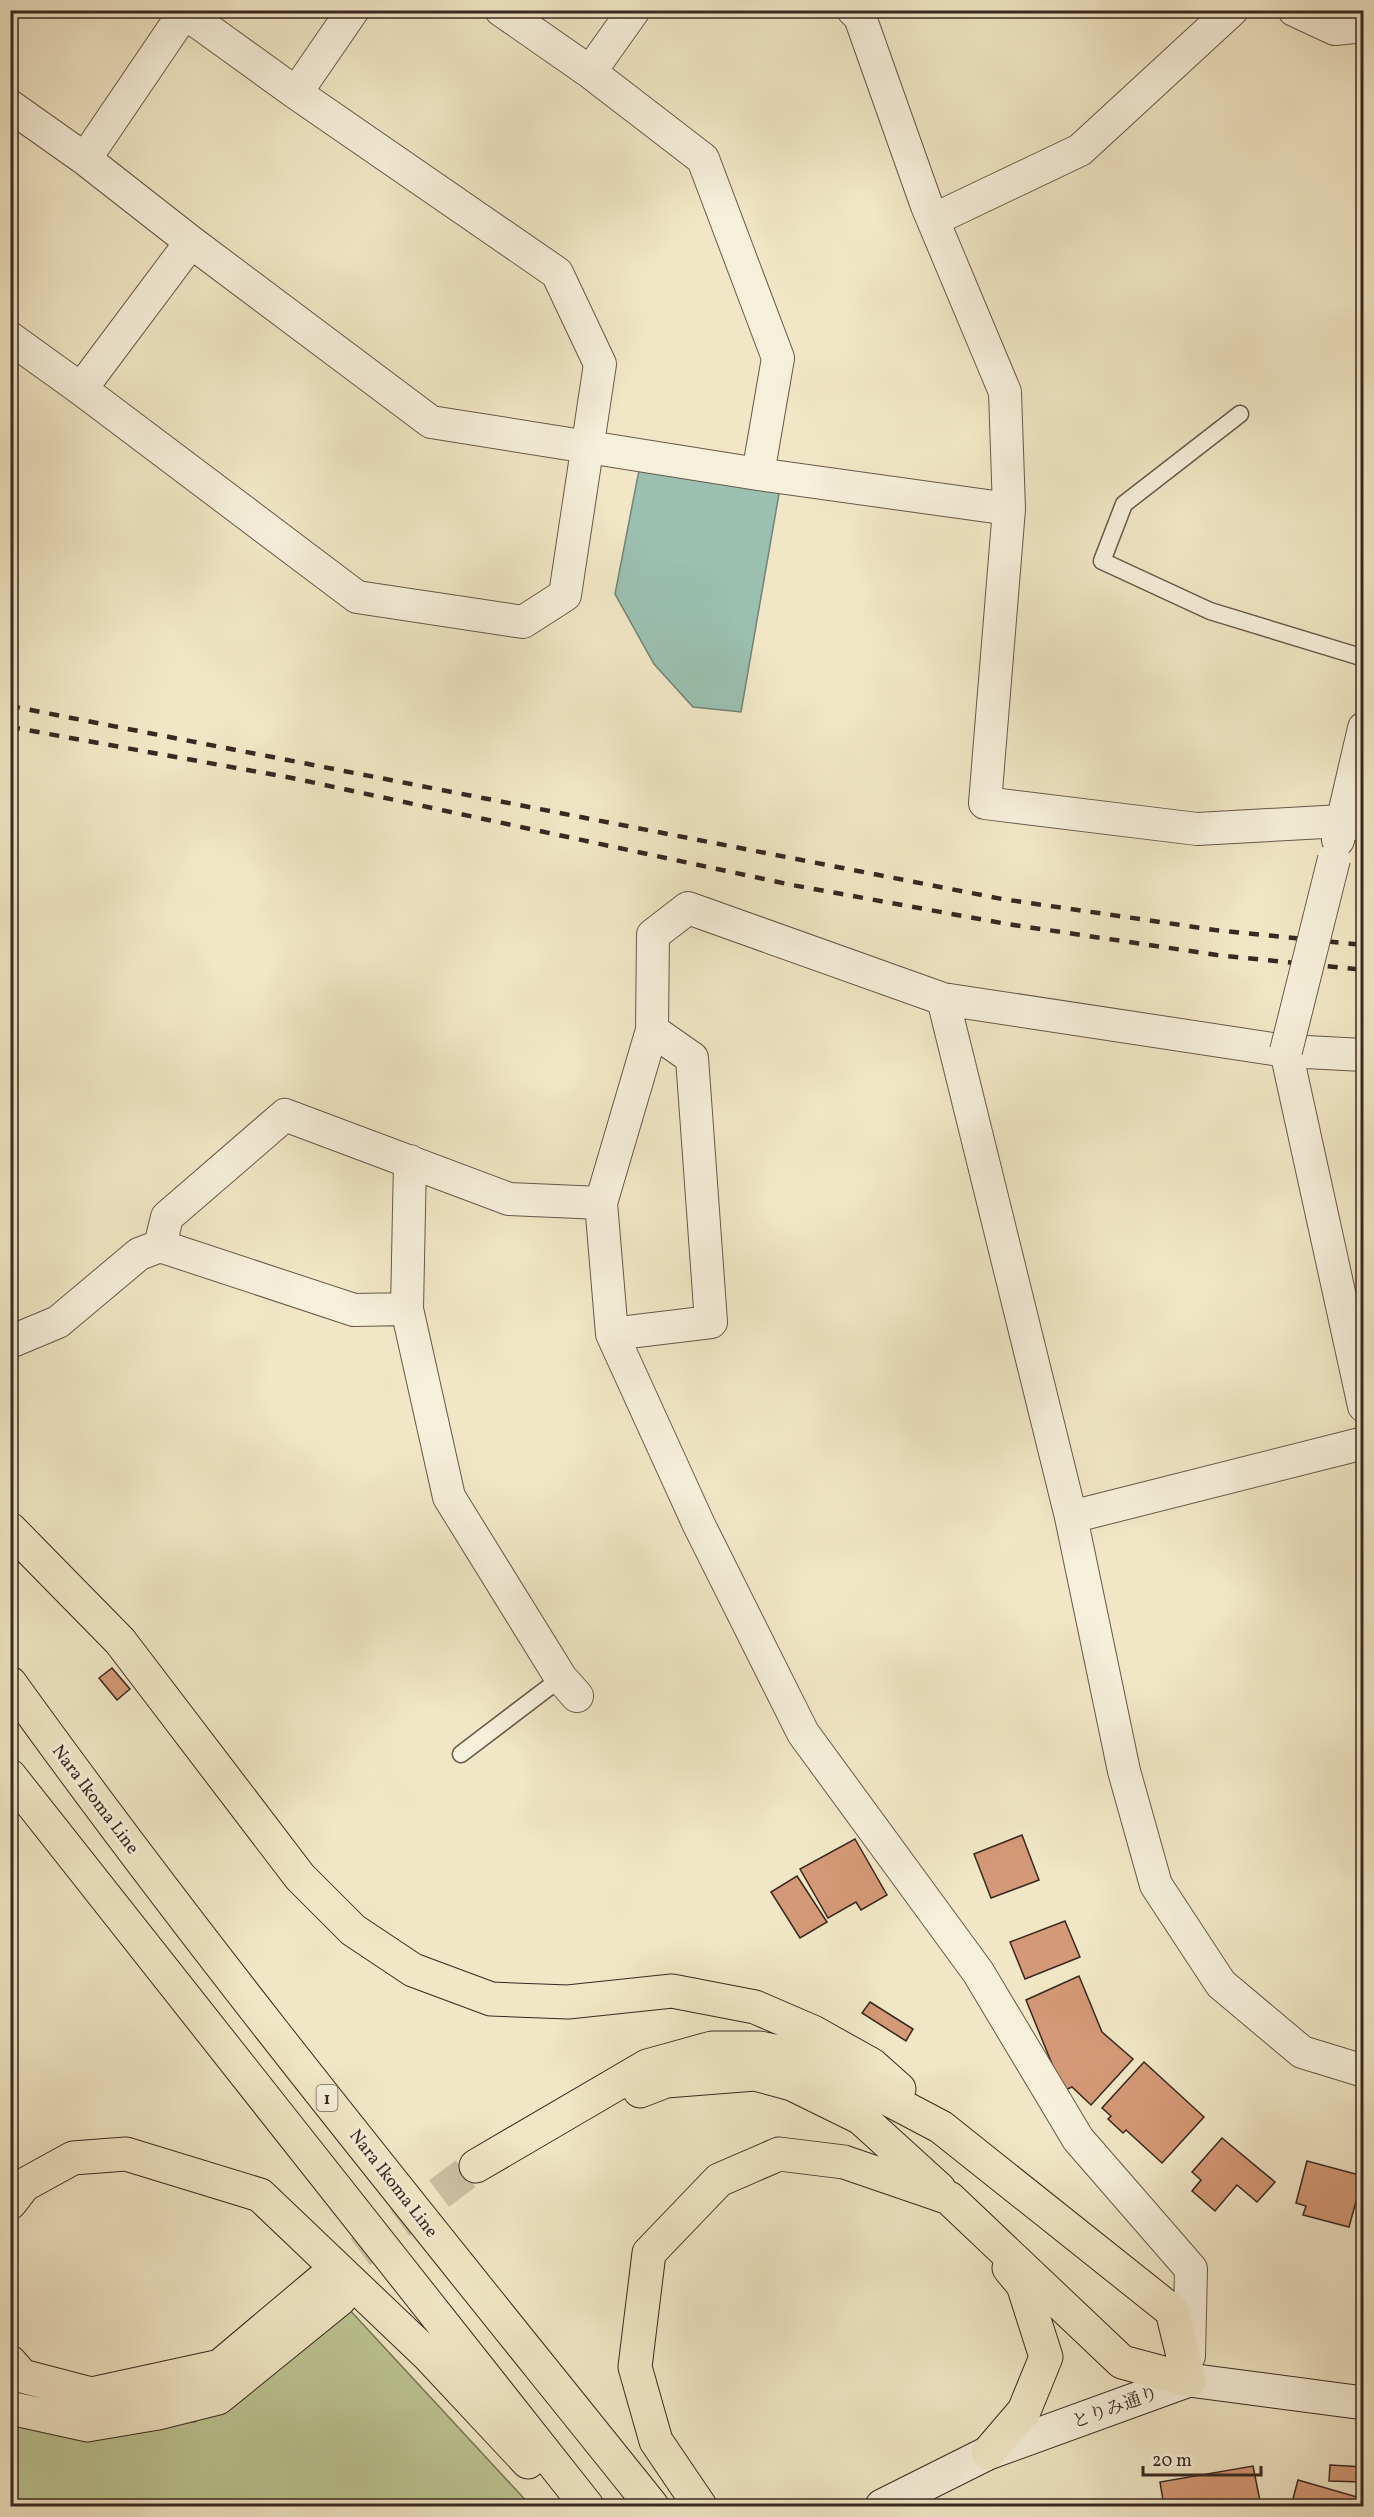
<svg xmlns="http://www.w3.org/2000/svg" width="1374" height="2517" font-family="Vollkorn,'Noto Serif JP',serif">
<rect width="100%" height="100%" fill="#f1e7c6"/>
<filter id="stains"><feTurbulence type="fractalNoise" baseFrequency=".00333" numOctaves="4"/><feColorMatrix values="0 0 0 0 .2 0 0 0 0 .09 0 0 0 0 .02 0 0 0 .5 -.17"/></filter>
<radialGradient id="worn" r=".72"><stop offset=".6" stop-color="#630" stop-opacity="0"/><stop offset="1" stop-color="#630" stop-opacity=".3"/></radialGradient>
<path fill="#bcc593" stroke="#7a765a" stroke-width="1.5" d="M347 2307 531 2506H11L10 2411 44 2430 195 2422Z"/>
<path fill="#9bc0b1" stroke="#738377" stroke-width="1.5" d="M640 465 780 488 741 712 693 707 654 664 615 594Z"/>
<path fill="#d49976" stroke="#382821" stroke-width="1.5" d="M112 1668 130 1689 117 1700 99 1678Z
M1022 1835 1039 1880 991 1898 974 1854Z
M855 1839 887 1895 861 1910 856 1902 828 1918 800 1869Z
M797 1876 827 1922 800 1938 771 1892Z
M1065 1921 1080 1957 1025 1979 1010 1942Z
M1079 1976 1102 2032 1133 2059 1091 2105 1072 2087 1063 2091 1026 2000Z
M870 2002 913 2029 906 2041 862 2013Z
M1144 2062 1204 2117 1162 2163 1126 2130 1123 2133 1108 2119 1111 2116 1102 2108Z
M1222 2138 1275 2182 1257 2202 1237 2185 1215 2211 1192 2191 1201 2180 1192 2172Z
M1307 2161 1363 2176 1349 2227 1303 2215 1306 2206 1296 2203Z
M1330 2465 1364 2467V2482L1329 2481Z
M1253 2466 1261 2506H1164L1160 2482Z
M1298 2480 1364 2499V2506H1291Z"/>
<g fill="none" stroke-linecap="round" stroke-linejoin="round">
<path stroke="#ccc1a5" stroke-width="33" stroke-dasharray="33 16" stroke-linecap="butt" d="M321 2281 476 2166
M340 2299 413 2241"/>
<defs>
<path id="lane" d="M1240 414 1124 504 1102 561 1210 611 1364 658
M461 1754 561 1678"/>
<path id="street" d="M181 10 296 93 557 273 600 364 565 595 523 622 357 597 81 389 191 242
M501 10 590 72 703 159 778 358 758 474
M853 10 860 17 927 206 1005 392 1009 509 985 803 1197 829 1342 821 1364 825
M1294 10 1335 29 1364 26
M590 72 634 10
M296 93 353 10
M10 106 85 159 191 242 431 422 758 474 1009 509
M85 159 184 13
M933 220 1080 150 1232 10
M10 338 81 389
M1338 840 1364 728
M943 999 1071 1517 1124 1771 1156 1885 1221 1984 1302 2052 1364 2071
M1286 1051 1364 1406
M410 1161 407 1309 449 1497 561 1678 577 1696
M160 1246 354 1310 407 1309
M612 1334 711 1322 692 1058 652 1030
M10 1342 58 1322 139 1254 160 1246 167 1217 285 1115 509 1199 601 1203
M1071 1517 1364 1443
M1189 2356 1191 2269 1078 2139 978 1972 803 1733 699 1525 612 1334 601 1203 652 1030 653 935 688 908 943 999 1286 1051 1364 1055"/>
<path id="secondary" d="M882 2506 988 2453 1189 2380 1364 2403"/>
<path id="primary" d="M10 1529 120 1641 300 1877 353 1930 413 1970 491 1999 568 2002 672 1991 755 2007 813 2032 872 2065 899 2089
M10 1683C213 1965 435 2235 652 2506
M10 1776 587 2506
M640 2091 666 2081 755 2074 792 2084 861 2118 939 2189
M476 2166 647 2066 712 2048H760L812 2059 941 2127 1172 2311 1189 2380 1122 2362 949 2198 844 2162 779 2154 719 2180 649 2253 635 2367 656 2441 700 2506
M10 2203 24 2185 73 2158 126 2154 260 2195 428 2355 528 2462
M10 2362 22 2376 91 2394 220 2366 321 2281
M10 2408 87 2425 158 2413 218 2398 340 2299
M988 2453 1024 2411 1046 2357 1023 2285 1009 2268"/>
</defs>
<use href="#lane" stroke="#66584a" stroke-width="19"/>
<use href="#street" stroke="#66584a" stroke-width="34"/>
<use href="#secondary" stroke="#382821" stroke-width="35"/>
<use href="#primary" stroke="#382821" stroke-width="35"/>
<use href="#lane" stroke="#f6efda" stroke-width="16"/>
<use href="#street" stroke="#f6efda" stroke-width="32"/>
<use href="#secondary" stroke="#f6efda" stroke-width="33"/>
<use href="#primary" stroke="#f1e7c6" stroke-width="33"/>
<path stroke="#382821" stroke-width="4.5" stroke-dasharray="10 10" stroke-linecap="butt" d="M10 706 1002 899 1215 930 1364 945
M10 727 292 778 792 885 1007 924 1217 955 1364 970"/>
<defs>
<path id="street-bridge" d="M1286 1051 1334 859"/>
</defs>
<use href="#street-bridge" stroke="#66584a" stroke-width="34" stroke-linecap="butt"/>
<use href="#street-bridge" stroke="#f6efda" stroke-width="32"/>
</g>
<g text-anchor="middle" stroke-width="6" stroke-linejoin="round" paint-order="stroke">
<rect fill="#f6efda" stroke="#716458" stroke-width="1.5" x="316.5" y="2085" width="21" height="26" rx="4.5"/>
<g font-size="16" font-weight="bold" fill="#382821">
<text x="327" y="2104">1</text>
</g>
<g font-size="18" fill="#382821" stroke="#f6efda">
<text transform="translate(96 1799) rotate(53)" y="6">Nara Ikoma Line</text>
<text transform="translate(394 2183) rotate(52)" y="6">Nara Ikoma Line</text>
<text transform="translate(1115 2407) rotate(-20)" y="6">とりみ通り</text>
</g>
</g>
<rect width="1374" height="2517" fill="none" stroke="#f1e7c6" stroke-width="36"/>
<rect x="12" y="12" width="1350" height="2493" fill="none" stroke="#382821" stroke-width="3"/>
<rect x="18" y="18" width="1338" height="2481" fill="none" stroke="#382821" stroke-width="1.5"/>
<path d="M1143 2466v9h118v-9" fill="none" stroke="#382821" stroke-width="3"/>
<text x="1152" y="2466" font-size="18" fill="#382821" stroke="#f6efda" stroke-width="4.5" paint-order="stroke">20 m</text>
<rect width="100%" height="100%" filter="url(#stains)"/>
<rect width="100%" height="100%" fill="url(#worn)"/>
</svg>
